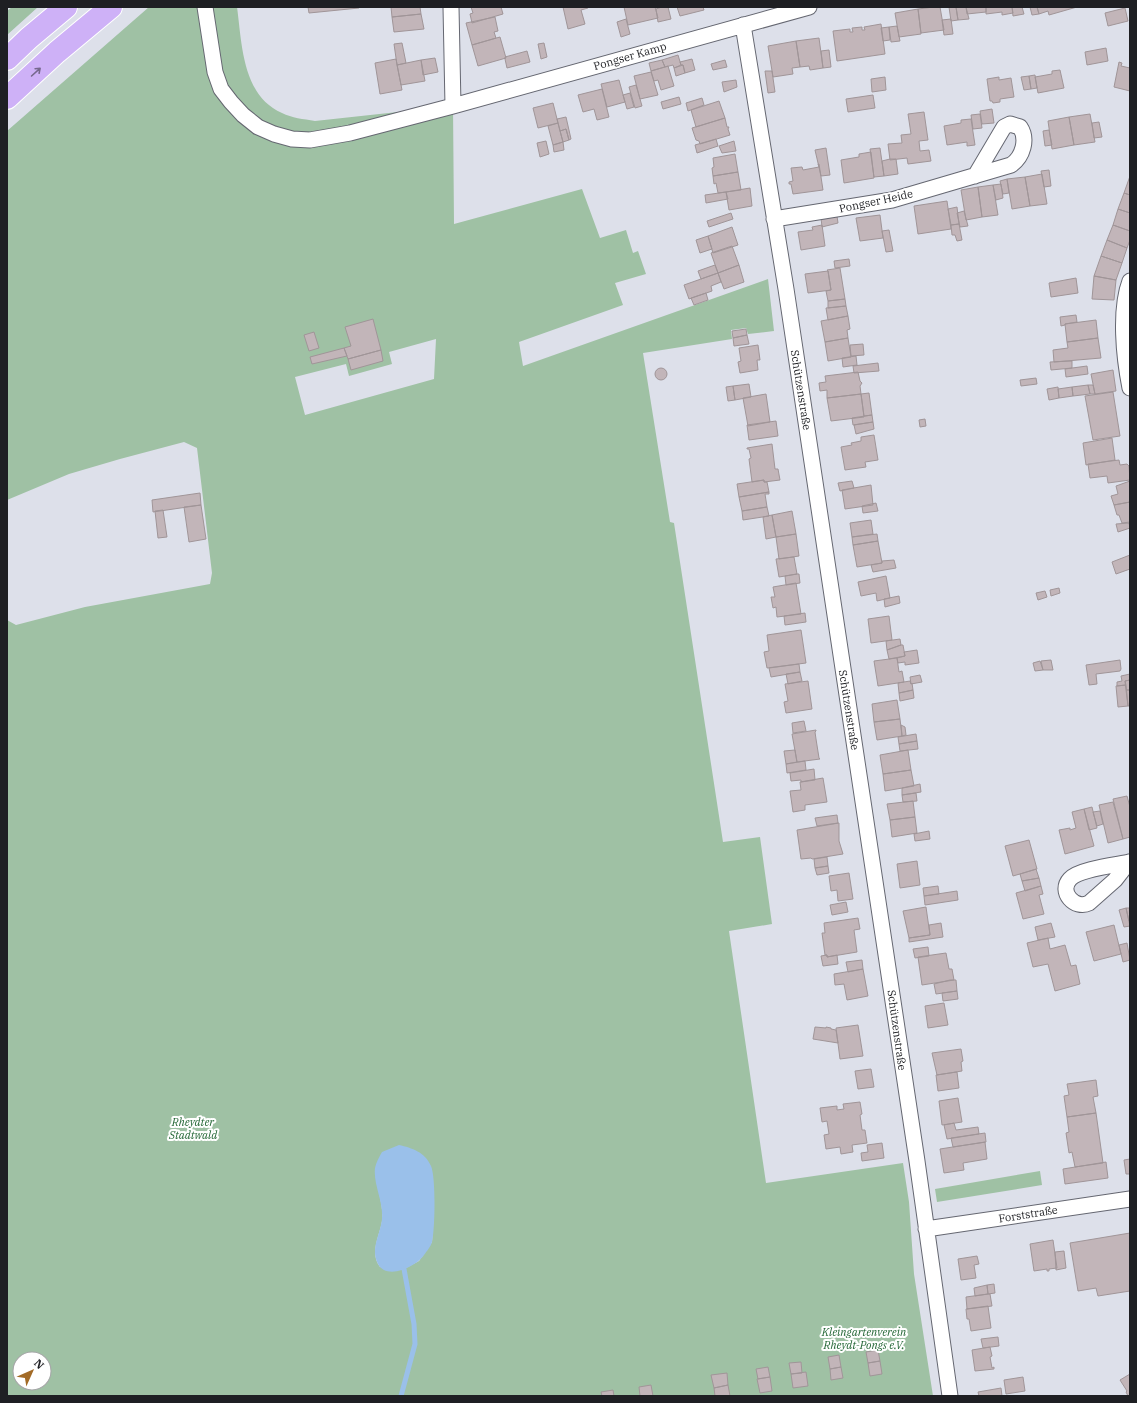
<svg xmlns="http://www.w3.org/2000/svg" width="1137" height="1403" font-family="'IBM Plex Serif',serif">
<rect width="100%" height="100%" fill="#dde0ea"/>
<path fill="#9fc1a4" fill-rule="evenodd" d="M12 7H38L7 35V11Z
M149 7H237C242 43 242 96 282 113 292 118 303 119 315 121L453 106 454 224 582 189 600 238 626 230 633 253 638 251 646 274 615 283 623 305 519 342 523 366 768 279 774 331 748 334 746 328 731 330 732 339 643 353 670 522 674 523 723 842 760 837 772 924 729 931 766 1183 903 1163 909 1202 914 1274 933 1396H7V620L16 625 85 607 210 584 212 573 197 448 184 442 120 459 69 474 7 500V131ZM436 339 434 379 305 415 295 377 346 364 349 376 392 364 389 352ZM376 1177 434 1209 432 1242 419 1261 402 1270 380 1267C369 1253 380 1235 382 1221 384 1210 378 1189 376 1177ZM20 1359H44V1383H20Z
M1040 1171 1042 1185 937 1202 935 1189Z"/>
<path fill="#9ac0ea" d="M399 1145C412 1148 425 1152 431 1166 436 1177 435 1229 432 1242 431 1246 427 1251 424 1255 417 1266 387 1281 378 1264 371 1251 378 1238 381 1225 386 1205 373 1187 375 1168 376 1163 379 1157 382 1152Z"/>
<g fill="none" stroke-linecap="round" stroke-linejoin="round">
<path stroke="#9ac0ea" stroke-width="5" d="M401 1396 415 1344 414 1324 404 1269"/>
</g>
<path fill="#c2b5b9" stroke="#a09598" d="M308 7H359V8L309 13Z
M391 7H420L421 14 392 17Z
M471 7H501L503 14 472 23 470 14 473 13Z
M563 7H587L588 8 581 10 585 24 568 29Z
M624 7H655L658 18 628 25Z
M662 7H668L671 19 658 22 656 9Z
M677 7H703L704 10 680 16Z
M934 7H940L944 30 921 33 918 9Z
M949 7H956L958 20 951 21Z
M956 7H966L969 19 958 20Z
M966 7H986V12L967 14Z
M986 7H1012L1013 13 1002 15V12L986 14Z
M1012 7H1022L1024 14 1013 16Z
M1030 7H1037L1039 14 1032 15Z
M1037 7H1077L1049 15 1048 11 1039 14Z
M1125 8 1128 21 1108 26 1105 13Z
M918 9 921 34 899 37 895 13Z
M421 14 424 29 394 32 392 17Z
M495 17 498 31 494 32 496 38 472 45 466 23Z
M626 19 630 34 621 37 617 22Z
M951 19 953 34 944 35 942 20Z
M881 24 885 54 837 61 833 31 850 29V32H853L852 28 862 27V30H865L864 27Z
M897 26 900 41 891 42 889 27Z
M889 27 890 40 883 41 881 28Z
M500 37 506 58 478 66 472 45Z
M819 38 823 68 810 70 809 66 800 67 796 41Z
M796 41 800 67 792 68 793 74 773 77 768 46Z
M402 43 406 63 397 65 394 44Z
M544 43 547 57 541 59 538 44Z
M1106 48 1108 61 1087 65 1085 52Z
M829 50 831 67 823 68 821 51Z
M527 51 530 62 507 68 505 59V57Z
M678 55 681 65 674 68 673 65 665 67 662 60Z
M435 58 438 72 423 75 421 60Z
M396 59 402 90 380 94 375 63Z
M692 59 695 70 685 73 683 65H681L680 62Z
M421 60 425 81 401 85 397 65Z
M662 60 665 67 651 71 649 63Z
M725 60 727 67 713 70 711 64Z
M1119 62 1122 63 1121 66 1130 68V91L1114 87Z
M683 65 685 73 676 76 674 68Z
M668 66 674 86 661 90 658 80 654 81 651 71Z
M1060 70 1064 88 1038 93 1035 77 1052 74V71Z
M765 71H772L775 92 768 93Z
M651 72 658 95 640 99 634 76Z
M1035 75 1037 88 1031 89 1029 76Z
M1029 76 1031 89 1024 90 1021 77Z
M885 77 886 90 872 92 871 79Z
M999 77V80L1011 78 1014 97 1000 99V102L993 103 992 101H990L987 79Z
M619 80 625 102 607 107 601 84Z
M736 80 737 87 724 92 722 82Z
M636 85 642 106 635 108 629 87Z
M602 89 609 117 597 120 594 109 583 112 578 95Z
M630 93 634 107 627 109 623 95Z
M873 95 875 108 848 112 846 99Z
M679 97 681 104 663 109 661 102Z
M702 98 704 105 688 111 686 103Z
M719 101 725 118 696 127 691 110Z
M553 103 558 123 538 128 533 108Z
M992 109 994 123 982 124 980 111Z
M924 112 928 140 919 141 920 151 929 150 931 161 908 164 907 158 890 160 888 144 902 143 901 135 911 134 908 114Z
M980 114 982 128 973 129 971 115Z
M1090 114 1095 142 1074 145 1069 117Z
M566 117 571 139 569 140 566 129 560 131 557 119Z
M1069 117 1074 145 1052 149 1048 121Z
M725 118 727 127H729L728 129 730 135 700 144 699 141 696 140 692 128Z
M971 119 975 145 967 146V142L947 145 944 126 961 123V120Z
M1099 122 1102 137 1094 138 1092 123Z
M558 123 563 142 553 145 548 126Z
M566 129 569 140 563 142 560 131Z
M1049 130 1052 145 1045 146 1043 131Z
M716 139 718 146 697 153 695 145Z
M546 141 549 154 540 157 537 143Z
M734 141 736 151 722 153 719 146Z
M563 142 564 150 554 152 553 145Z
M826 148 830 175 821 176 815 150Z
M880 148 884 176 874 177 870 149Z
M871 152 874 178 844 183 841 160 859 157V154Z
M735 154 738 172 713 176 712 168 714 167 713 158Z
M890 159H896L898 174 884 176 882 161Z
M818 164H819L823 190 793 194 791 184H789V182L793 181 791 168 802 167 803 170 819 167Z
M1049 170 1051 186 1044 187 1041 171Z
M738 172 741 190 718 193 716 183 714 184 713 176Z
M1042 174 1047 204 1030 206 1025 177Z
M1130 176V195L1124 193Z
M1025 177 1030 206 1012 209 1007 179Z
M1007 179 1009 193 1003 194 1000 181Z
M1001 184 1003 198 996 200 993 185Z
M993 185 998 215 982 217 978 187Z
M978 187 982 217 966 220 961 190Z
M750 188 752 206 729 210 726 192Z
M726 192 728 199 706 203 705 195Z
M1124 193 1130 195V213L1118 209Z
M947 201 951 229 918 234 914 206Z
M957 207 959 224 951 225 948 209Z
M1118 209 1130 213V231L1113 225Z
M964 211 968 226 960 227 957 213Z
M731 213 733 219 709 227 707 221Z
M880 215 883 238 860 241 856 218Z
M837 216 838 223 822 227 821 218Z
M959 224 962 240 957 241 955 235H952L951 225Z
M822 225 825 246 801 250 798 232 813 230 812 227Z
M1113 225 1130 231V240L1127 248 1107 240Z
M732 227 738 245 713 253 708 236Z
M889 230 893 251 886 252 882 231Z
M708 236 712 249 700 253 696 240Z
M1107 240 1127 248 1122 263 1101 256Z
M732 246 739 265 718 273 711 253Z
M1101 256 1122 263 1116 280 1094 276Z
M849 259 850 266 835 268 834 261Z
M715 265 718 273 701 279 698 271Z
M739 265 744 282 724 289 718 273Z
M840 268 845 299 828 301 826 291 831 290 828 271 827 270Z
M828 271 831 290 808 293 805 274Z
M718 273 721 282 711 286 712 291 689 299 684 285Z
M1094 276 1116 280 1114 300 1092 299Z
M1076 278 1078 293 1051 297 1049 283Z
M706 293 708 300 694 305 691 298Z
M845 299 846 306 828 308V301Z
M846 306 848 316 828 320 826 308Z
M1076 315 1077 322 1065 324V325L1061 326 1060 317Z
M848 316 850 329 847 330 848 338 825 342 821 321Z
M373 319 381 350 348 359 344 348 351 346 345 327Z
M1096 320 1098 338 1067 342 1065 324Z
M746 329 747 335 733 338 732 331Z
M314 332 319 348 309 351 304 335Z
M747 335 749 344 734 346 733 338Z
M848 338 851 357 828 361 825 342Z
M1098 338 1101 358 1054 362 1053 350 1068 348 1067 342Z
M863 344 864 355 851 356 850 345Z
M758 345 760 360H757L758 370 740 373 738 362 741 361 739 348Z
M344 348 347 356 312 364 310 357Z
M381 350 383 361 351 370 348 359Z
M856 356 857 365 843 367 842 358Z
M1072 361V368L1051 370 1050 362Z
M878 363 879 371 854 373 853 366Z
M1087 366 1088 374 1066 377 1065 369Z
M655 374a6 6 0 1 1 12 0a6 6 0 1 1-12 0Z
M1113 370 1116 391 1095 394 1091 374Z
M858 372 860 381 862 383 860 386 861 394 827 398V390L820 391 819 383 826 382 825 376Z
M1036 378 1037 384 1021 386 1020 380Z
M749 384 751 397 735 400 733 386Z
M1088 385 1090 394 1073 396 1072 387Z
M1088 385H1093L1095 394H1090Z
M733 386 735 400 728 401 726 387Z
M1058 387 1059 398 1049 400 1047 389Z
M1072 387 1073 396 1059 398 1058 389Z
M1113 392 1120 436 1093 440 1085 396Z
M869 393 872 415 864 416 861 394Z
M766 394 770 422 748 426 743 398Z
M861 394 864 417 831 421 827 398Z
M872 415 873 422 853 425 852 418Z
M925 419 926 426 920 427 919 420Z
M776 421 778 436 749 440 747 425Z
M873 422 874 429 856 434 854 425Z
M874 435 878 460 865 462 866 467 845 470 841 447 852 445 851 443 861 441V437Z
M1112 438 1115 460 1086 465 1083 443Z
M772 444 775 469H778L780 480 764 482V480L752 482 749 459 751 458 749 449H747V448Z
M1119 460 1120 465 1127 464 1129 466 1130 480 1108 483 1107 476 1090 478 1088 464Z
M764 480V482H767L769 492 739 497 737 484Z
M852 481 854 488 840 491 838 483Z
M1130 481V502L1114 505 1111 496 1118 494 1116 486Z
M871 485 873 505 845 509 842 490Z
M769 492V494H765L767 507 742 511 739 497Z
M200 493 201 505 153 512 152 500Z
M1130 502V522L1122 523 1119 515H1117L1114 505Z
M876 503 878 511 863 513 862 506Z
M201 505 206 539 189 542 184 507Z
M767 507 769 516 743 520 742 511Z
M163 510 167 537 158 538 155 511Z
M792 511 796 534 776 537 772 515Z
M772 515 776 537 766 539 763 517Z
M871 520 873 534 852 537 850 523Z
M1129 523 1130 528 1118 532 1116 524Z
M796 534 799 556 779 559 776 537Z
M877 534 878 541 853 545 852 537Z
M878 541 882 563 857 567 853 545Z
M1130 555V569L1116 574 1112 562Z
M794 557 797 574 779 577 776 559Z
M894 560 896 568 873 572 871 565 882 563V561Z
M797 574H799L800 583 786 585 785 576Z
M886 576 890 598 877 601 876 593 861 596 858 582Z
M796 583 801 614 777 617 776 607 773 608 771 597H775L773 587Z
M1059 588 1060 593 1051 596 1050 590Z
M1045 591 1047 597 1038 600 1036 593Z
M899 596 900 603 885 607 884 599Z
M805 613 806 622 785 625 784 616Z
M889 616 892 640 871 643 868 619Z
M801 630 806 663 767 668 764 652 769 651 767 635Z
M900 639 901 645 887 650 886 641Z
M901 645H903L905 656 889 659 887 650Z
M917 650 919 663 905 665V662L898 663 897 658 905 656 904 652Z
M897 658 899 672 902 671 904 682 878 686 874 661Z
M1051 660 1053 670H1043L1041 661Z
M1120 660 1121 669 1120 671 1096 674 1097 684 1089 685 1086 665Z
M1040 661 1043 670 1035 671 1033 663Z
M799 664 800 672 771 677 769 668Z
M800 672 802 681 788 684 786 674Z
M1130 674V680L1125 681 1126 685 1117 686V682L1122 681 1121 676Z
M920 675 922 682 911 684 910 677Z
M1130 680V690H1126L1125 681Z
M808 681 812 709 786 713 784 702 788 701 785 684Z
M910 681 911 684 912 683 913 690 899 693 898 683Z
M1126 685 1128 706 1118 707 1116 686Z
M913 690 914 698 900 701 899 693Z
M1126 690H1130V706H1128Z
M897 700 900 719 874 722 872 704Z
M900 719 902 736 877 740 874 722Z
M804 721 806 731 793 733 792 723Z
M901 725 905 727 906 735 902 736Z
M816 730V731L815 732 816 739 819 758 820 759 797 762 792 734Z
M916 734 917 741 899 744 898 737Z
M917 741 918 749 900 751 899 744Z
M795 750 797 762 786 764 784 751Z
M908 750 911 770 883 774 880 755Z
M805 761 806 770 787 773 786 764Z
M814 769 815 780 801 782V780L791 781 790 773Z
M911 770 914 786 885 791 883 774Z
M823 778 827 802 805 805V810L793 812 790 791 801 790 800 782Z
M920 784 921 792 902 795V788Z
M916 793 917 801 903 802 902 795Z
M1127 796 1130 807V837L1123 839 1113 799Z
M913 801 915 817 890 820 887 804Z
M1113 802 1123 839 1108 843 1099 805Z
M1092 807 1097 828 1089 830 1084 809Z
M1084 809 1094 846 1065 854 1059 830 1070 828V830L1076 828 1072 812Z
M1100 811 1103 824 1097 826 1093 812Z
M837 815 838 823 817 826 815 818Z
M915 817 917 833 892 837 890 820Z
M839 823V841L843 854 812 859 811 858 801 859 797 830Z
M929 831 930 839 915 841 914 834Z
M1029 840 1037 869 1013 876 1005 846Z
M827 857 828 866 815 868 814 859Z
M917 861 920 885 900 888 897 864Z
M828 866 829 873 817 875 815 868Z
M1036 869 1039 878 1022 881 1020 874Z
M849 873 853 899 838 901 837 890 831 891 829 876Z
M1039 878 1041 886 1025 891 1022 881Z
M938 886 939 894 924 896 923 888Z
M1041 886 1043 894 1039 895 1044 914 1023 919 1016 893Z
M957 891 958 900 925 905 924 896Z
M846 902 848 912 832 915 830 905Z
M926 907 930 935 909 938 903 911Z
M1126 908H1130L1129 921Z
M1126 908 1130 926 1124 927 1119 910Z
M858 918 860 929 854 930 857 952 827 957V955H825L822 933H825L824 923Z
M941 923 943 937 909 942V938L930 935 929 925Z
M1051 923 1055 937 1038 940 1035 927Z
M1114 925 1121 954 1094 961 1086 932Z
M1048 938 1050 949 1065 945 1071 966 1076 965 1080 984 1055 991 1048 964 1033 967 1027 943Z
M1127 943 1130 960 1123 962 1119 945Z
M928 947 929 956 915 958 913 949Z
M946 953 949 969H952L954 980 922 985 918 957Z
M827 955V957L837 955 838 964 823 966 821 956Z
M862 960 863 969 848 972 846 962Z
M863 969 868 996 847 1000 844 984 835 985 834 974Z
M950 980H956L957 991 936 994 934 984Z
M957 991 958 999 943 1001 942 993Z
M944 1003 948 1025 928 1028 925 1006Z
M858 1025 863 1056 840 1059 836 1028Z
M815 1027 826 1028V1027L831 1028V1029L836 1030 838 1043 813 1039Z
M961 1049 963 1061 961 1062 962 1071 937 1075 932 1053Z
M871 1069 874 1087 858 1089 855 1071Z
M957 1072 959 1088 938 1091 936 1075Z
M1096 1080 1098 1096 1093 1097 1096 1113 1067 1117 1064 1096 1069 1095 1067 1084Z
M958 1098 962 1122 942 1125 939 1101Z
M860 1102 862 1114 860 1115 862 1130H865L867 1143 852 1145 853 1152 841 1154 840 1147 826 1149 824 1135 829 1134 827 1121 822 1122 820 1108 837 1106V1110L844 1109 843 1104Z
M1096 1113 1103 1163 1075 1167 1072 1152 1069 1153 1066 1133 1069 1132 1067 1117Z
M954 1123 956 1130 978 1127 979 1134 947 1139 944 1125Z
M985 1133 986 1142 953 1147 951 1138Z
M985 1142 987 1159 963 1163 964 1170 944 1173 940 1149Z
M882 1143 884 1158 862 1161 861 1153 868 1152 867 1145Z
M1130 1159V1174H1126L1124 1160Z
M1106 1162 1108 1178 1065 1184 1063 1169Z
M1130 1233V1291L1098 1296 1096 1288 1078 1291 1070 1243Z
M1053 1240 1057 1268 1049 1269V1271H1047V1269L1034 1271 1030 1244Z
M1064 1251 1066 1268 1056 1270 1055 1252Z
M977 1256 979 1264 974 1265 976 1278 961 1280 958 1259Z
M994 1284 995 1293 988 1294 987 1285Z
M987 1285 988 1294 975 1296 974 1288Z
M988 1294H990L992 1306 967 1309 966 1297Z
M988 1306 991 1328 971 1331 969 1319H967L966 1309Z
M998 1337 999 1346 983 1348 981 1339Z
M990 1347 992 1356 990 1357 992 1368 994 1367V1369L975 1371 972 1350Z
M878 1350 880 1361 868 1363 866 1352Z
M839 1355 841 1367 830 1369 828 1357Z
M880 1361 882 1374 870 1376 868 1363Z
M801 1362 802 1373 791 1374 789 1363Z
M768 1367 770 1377 758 1379 756 1369Z
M841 1367 843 1378 831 1380 830 1369Z
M806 1372 808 1386 793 1388 791 1374Z
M727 1373 728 1385 714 1388 711 1375Z
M1130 1374V1396H1128L1126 1392 1127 1391 1120 1380Z
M770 1377 772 1391 760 1393 757 1379Z
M1023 1377 1025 1391 1006 1394 1004 1380Z
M651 1385 653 1396H640L639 1387Z
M728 1385 730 1396H715L714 1388Z
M1001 1388 1002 1396H979L978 1392Z
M613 1390 614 1396H602L601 1392Z"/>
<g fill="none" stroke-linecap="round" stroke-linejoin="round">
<defs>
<path id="minor" d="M205 7 215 72 221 89 231 102 243 115 258 127 274 134 292 139 310 140 350 133 453 106 809 7
M451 7 453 106
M743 25 786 289 917 1161 950 1396
M774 219 892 200 1011 165C1023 157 1028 139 1020 127L1010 124 1004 127 975 176
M1130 281C1119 310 1124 358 1130 388
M1129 862 1115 880 1089 903C1075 910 1058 892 1070 879 1079 869 1116 865 1130 862
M926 1229 1130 1199"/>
<path id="motorway" d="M7 59 29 38 66 7
M7 98 57 52 111 7"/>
</defs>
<use href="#minor" stroke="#656771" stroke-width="17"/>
<use href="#motorway" stroke="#fff" stroke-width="24"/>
<use href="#minor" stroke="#fff" stroke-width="15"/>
<use href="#motorway" stroke="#ceb1f7" stroke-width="22"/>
</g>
<defs><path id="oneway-shaft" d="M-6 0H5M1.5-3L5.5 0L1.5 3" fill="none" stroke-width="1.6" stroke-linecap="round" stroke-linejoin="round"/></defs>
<use stroke="#76688d" href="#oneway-shaft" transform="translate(36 72) rotate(-42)"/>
<g text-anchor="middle" stroke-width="4" stroke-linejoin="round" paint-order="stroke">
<g font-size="11" fill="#1e1f23" stroke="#fff">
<text transform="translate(630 56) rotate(-16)" y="4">Pongser Kamp</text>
<text transform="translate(876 201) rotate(-12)" y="4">Pongser Heide</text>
<text transform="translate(801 390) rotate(81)" y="4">Schützenstraße</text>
<text transform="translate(849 710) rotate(81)" y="4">Schützenstraße</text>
<text transform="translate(897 1030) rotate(82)" y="4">Schützenstraße</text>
<text transform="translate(1028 1214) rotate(-9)" y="4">Forststraße</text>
</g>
<g font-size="11" font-style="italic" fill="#236635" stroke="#fff">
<text x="193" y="1126">Rheydter<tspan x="193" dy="13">Stadtwald</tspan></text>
<text x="864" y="1336">Kleingartenverein<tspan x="864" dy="13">Rheydt-Pongs e.V.</tspan></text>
</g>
</g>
<rect width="1137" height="1403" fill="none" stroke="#1e1f23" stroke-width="16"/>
<g transform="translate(32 1371) rotate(45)"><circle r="19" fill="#ffffff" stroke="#a5a5a7"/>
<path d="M0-3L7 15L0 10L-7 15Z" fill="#a36b27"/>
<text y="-6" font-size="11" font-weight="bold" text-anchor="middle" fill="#1e1f23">N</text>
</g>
</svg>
